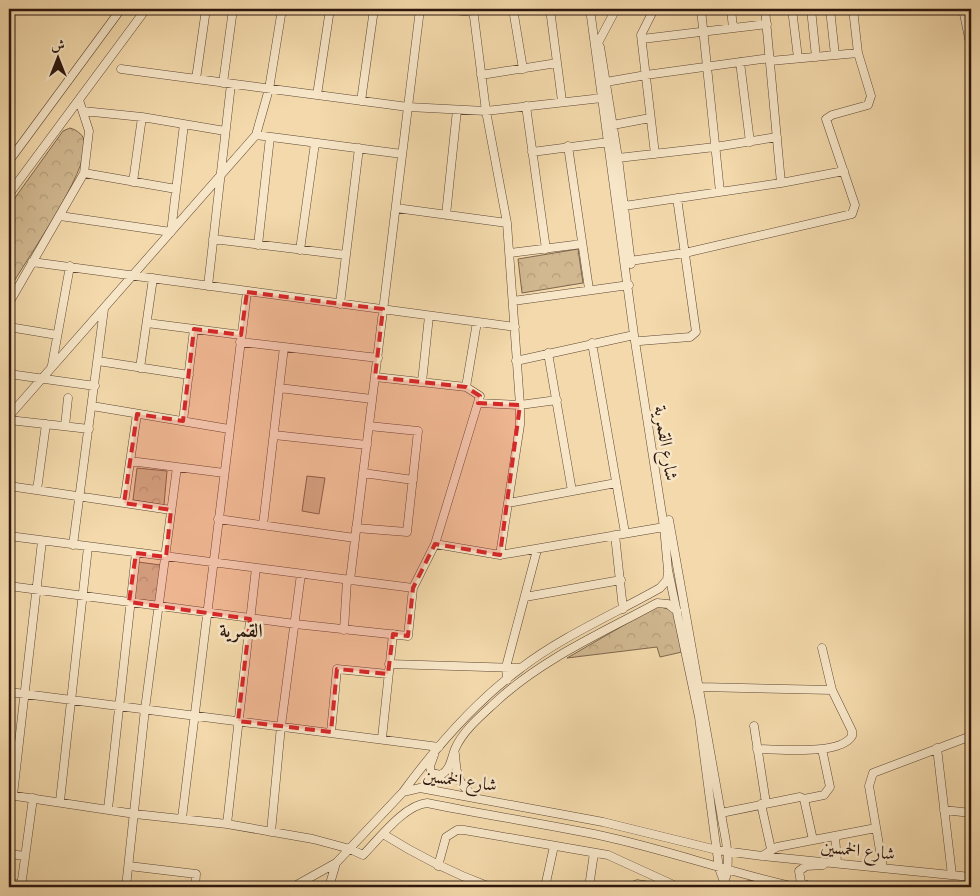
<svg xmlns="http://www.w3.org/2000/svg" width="980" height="896" font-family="'IM FELL DW Pica',Amiri,serif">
<defs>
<pattern id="park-crowns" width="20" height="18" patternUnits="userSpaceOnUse" patternTransform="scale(1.25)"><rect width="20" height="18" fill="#d1b890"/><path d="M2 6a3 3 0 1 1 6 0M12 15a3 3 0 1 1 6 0" fill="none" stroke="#b49d7b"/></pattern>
</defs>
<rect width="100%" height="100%" fill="#f3d9ab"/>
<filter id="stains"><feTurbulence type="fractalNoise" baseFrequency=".004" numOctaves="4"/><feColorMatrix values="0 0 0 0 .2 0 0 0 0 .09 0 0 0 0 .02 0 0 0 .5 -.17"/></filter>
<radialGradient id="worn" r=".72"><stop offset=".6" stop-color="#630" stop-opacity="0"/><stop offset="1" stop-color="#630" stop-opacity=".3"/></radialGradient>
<path fill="url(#park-crowns)" stroke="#7e674e" d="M70 128C77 130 84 135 85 143 88 173 25 261 9 290V206L63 131Z
M578 249 583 283 522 293 518 259Z
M137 468 167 471 164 505 133 500Z
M138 562 161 565 156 602 134 599Z
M657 606 672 610 677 620 682 652 660 657 657 647 567 658Z"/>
<path fill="#d1b890" stroke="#7e674e" d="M307 476 325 478 319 514 302 511Z"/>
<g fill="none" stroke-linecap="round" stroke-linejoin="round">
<defs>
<path id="minor" d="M443 9 473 12
M473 9 486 111 507 223 520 405V425L500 555
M513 9 523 69
M550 9 562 101
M590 9 634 335 664 527 668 570 699 717 719 868 726 887
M654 9 641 35 655 154
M701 9 720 192
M731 9 733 28
M792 9 798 58
M811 9 816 57
M830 9 835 55
M963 9 971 48
M642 39 767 24
M599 41 616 9
M600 47 618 158 631 264
M770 61 858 53 853 9
M740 62 750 142
M121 69 408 107 486 111 602 98
M481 75 557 63
M196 79 206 9
M606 82 646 75 770 58
M223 83 233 9
M317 95 330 9
M361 101 374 9
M526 106 546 249
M83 111 142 117 225 131
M613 125 650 118
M256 135 402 154
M568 146 589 289
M532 152 609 142
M618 158 715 147 777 137
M9 161 121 9
M84 173 176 189
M133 182 142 117
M781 183 844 171
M9 194 146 9
M624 206 781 183 765 9
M396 208 507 223
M446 215 457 110
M60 216 171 232 184 124
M213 239 346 255
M258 245 270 137
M300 250 315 143
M510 253 582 244
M630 261 685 253 852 214 855 205 826 119 832 115 868 105 871 96 858 53
M32 262 515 327
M208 286 231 84
M513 301 629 285
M9 303 84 173 89 131 79 100
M340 304 359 148
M147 323 241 335
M9 327 57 335
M640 341 690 337 696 332 677 198
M240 342 284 347
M592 343 625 533
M548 353 572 491
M98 361 189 375
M516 361 634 335
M52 365 70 266
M140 368 153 278
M9 374 95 386
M422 382 429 316
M466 387 477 322
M279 388 372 399
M478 403 520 405 557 400
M92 406 229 429
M9 416 256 135 269 89 282 9
M9 420 89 429
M183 421 194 329
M65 426 68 398
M274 435 367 445
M130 461 224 473
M363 473 413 480
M9 486 171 510
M37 490 46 424
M124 503 137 414
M508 503 616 483
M218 519 355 538
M669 520 721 813C724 834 732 859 725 880
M263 525 284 347 378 358
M356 528 407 532 418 431 369 426
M615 535 623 609
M9 536 413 588
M435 544 500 555 664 527
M73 545 104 309
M350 580 420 9
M9 586 295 624 408 636 413 588 435 544 480 396 466 387 375 377
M525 597 621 580
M344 630 347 580
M822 648 832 690
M389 664 520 668
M507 680 506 667 537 550
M700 687 832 690 852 731V736C840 756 779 749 757 749
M9 692 439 747
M754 726 766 803
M331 732 337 669 388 674
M382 738 393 634
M937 748 952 875
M455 754C456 770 457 784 472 794
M434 755 430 766 431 773 441 775C451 769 451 759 455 749 463 730 483 714 498 700 544 658 602 633 657 603L668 604 677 611
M403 792C436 747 476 701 521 668 561 637 616 613 660 588L667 580 668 572
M9 795 135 814 227 824 313 839 350 849 363 855C379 839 404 805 427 803 486 815 545 824 603 836 668 850 731 873 796 887
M13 795 42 541
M804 799 824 795 830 787 822 749
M60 801 88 547
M761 804 771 849
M108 809 136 553
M944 810 971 813
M721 813 800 797 804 799 813 840
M182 818 247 292
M227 824 256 568
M271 832 281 726 301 574
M383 834C418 856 452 873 490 887
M835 836 837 862
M9 854 25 856
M762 856 777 847 876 828
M129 866 196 874 195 887
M438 866 446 837 457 830H464L608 855 678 887
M883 868 869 786 873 773 971 736
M9 883 21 885
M21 887 33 798
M126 887 145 709 177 467
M293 887 336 863 403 792 420 788 603 822 717 850 762 856 971 877
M329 887 336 863
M545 887 554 846
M589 887 594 853
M631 887 637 884 656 887
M740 887 749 885 778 887
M812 887 801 883 799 871 806 866 823 865"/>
</defs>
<use href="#minor" stroke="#5e4734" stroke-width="9"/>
<use href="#minor" stroke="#f7e6c8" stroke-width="8"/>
</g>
<path fill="#d62828" fill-opacity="0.2" stroke="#d62828" stroke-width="4" stroke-dasharray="10 6" stroke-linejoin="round" d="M247 292 383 309 375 377 466 387 480 396 478 403 520 405 500 555 435 544 413 588 408 636 393 634 388 674 337 669 331 732 238 721 250 619 129 602 136 553 166 557 171 510 124 503 137 414 183 421 194 329 241 335Z"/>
<g text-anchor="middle" stroke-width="5" stroke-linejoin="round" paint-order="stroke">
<g font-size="18" fill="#2c160d" stroke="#f7e6c8">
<text transform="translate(666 443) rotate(81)" y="6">شارع القمرية</text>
<text transform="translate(460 780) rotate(8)" y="6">شارع الخمسين</text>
<text transform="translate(858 850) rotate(6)" y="6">شارع الخمسين</text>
</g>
<g font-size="19" font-weight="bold" fill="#2c160d" stroke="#f7e6c8">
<text x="241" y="637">القمرية</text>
</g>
</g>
<rect width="980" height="896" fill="none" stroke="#f3d9ab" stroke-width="30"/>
<rect x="10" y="10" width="960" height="876" fill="none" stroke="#2c160d" stroke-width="2.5"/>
<rect x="15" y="15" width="950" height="866" fill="none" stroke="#2c160d"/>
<g transform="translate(58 58)" stroke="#f7e6c8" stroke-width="4" paint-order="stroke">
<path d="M0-4L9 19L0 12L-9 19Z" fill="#2c160d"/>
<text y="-8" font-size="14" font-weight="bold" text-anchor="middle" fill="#2c160d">ش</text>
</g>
<rect width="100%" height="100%" filter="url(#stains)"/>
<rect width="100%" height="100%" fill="url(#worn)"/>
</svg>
